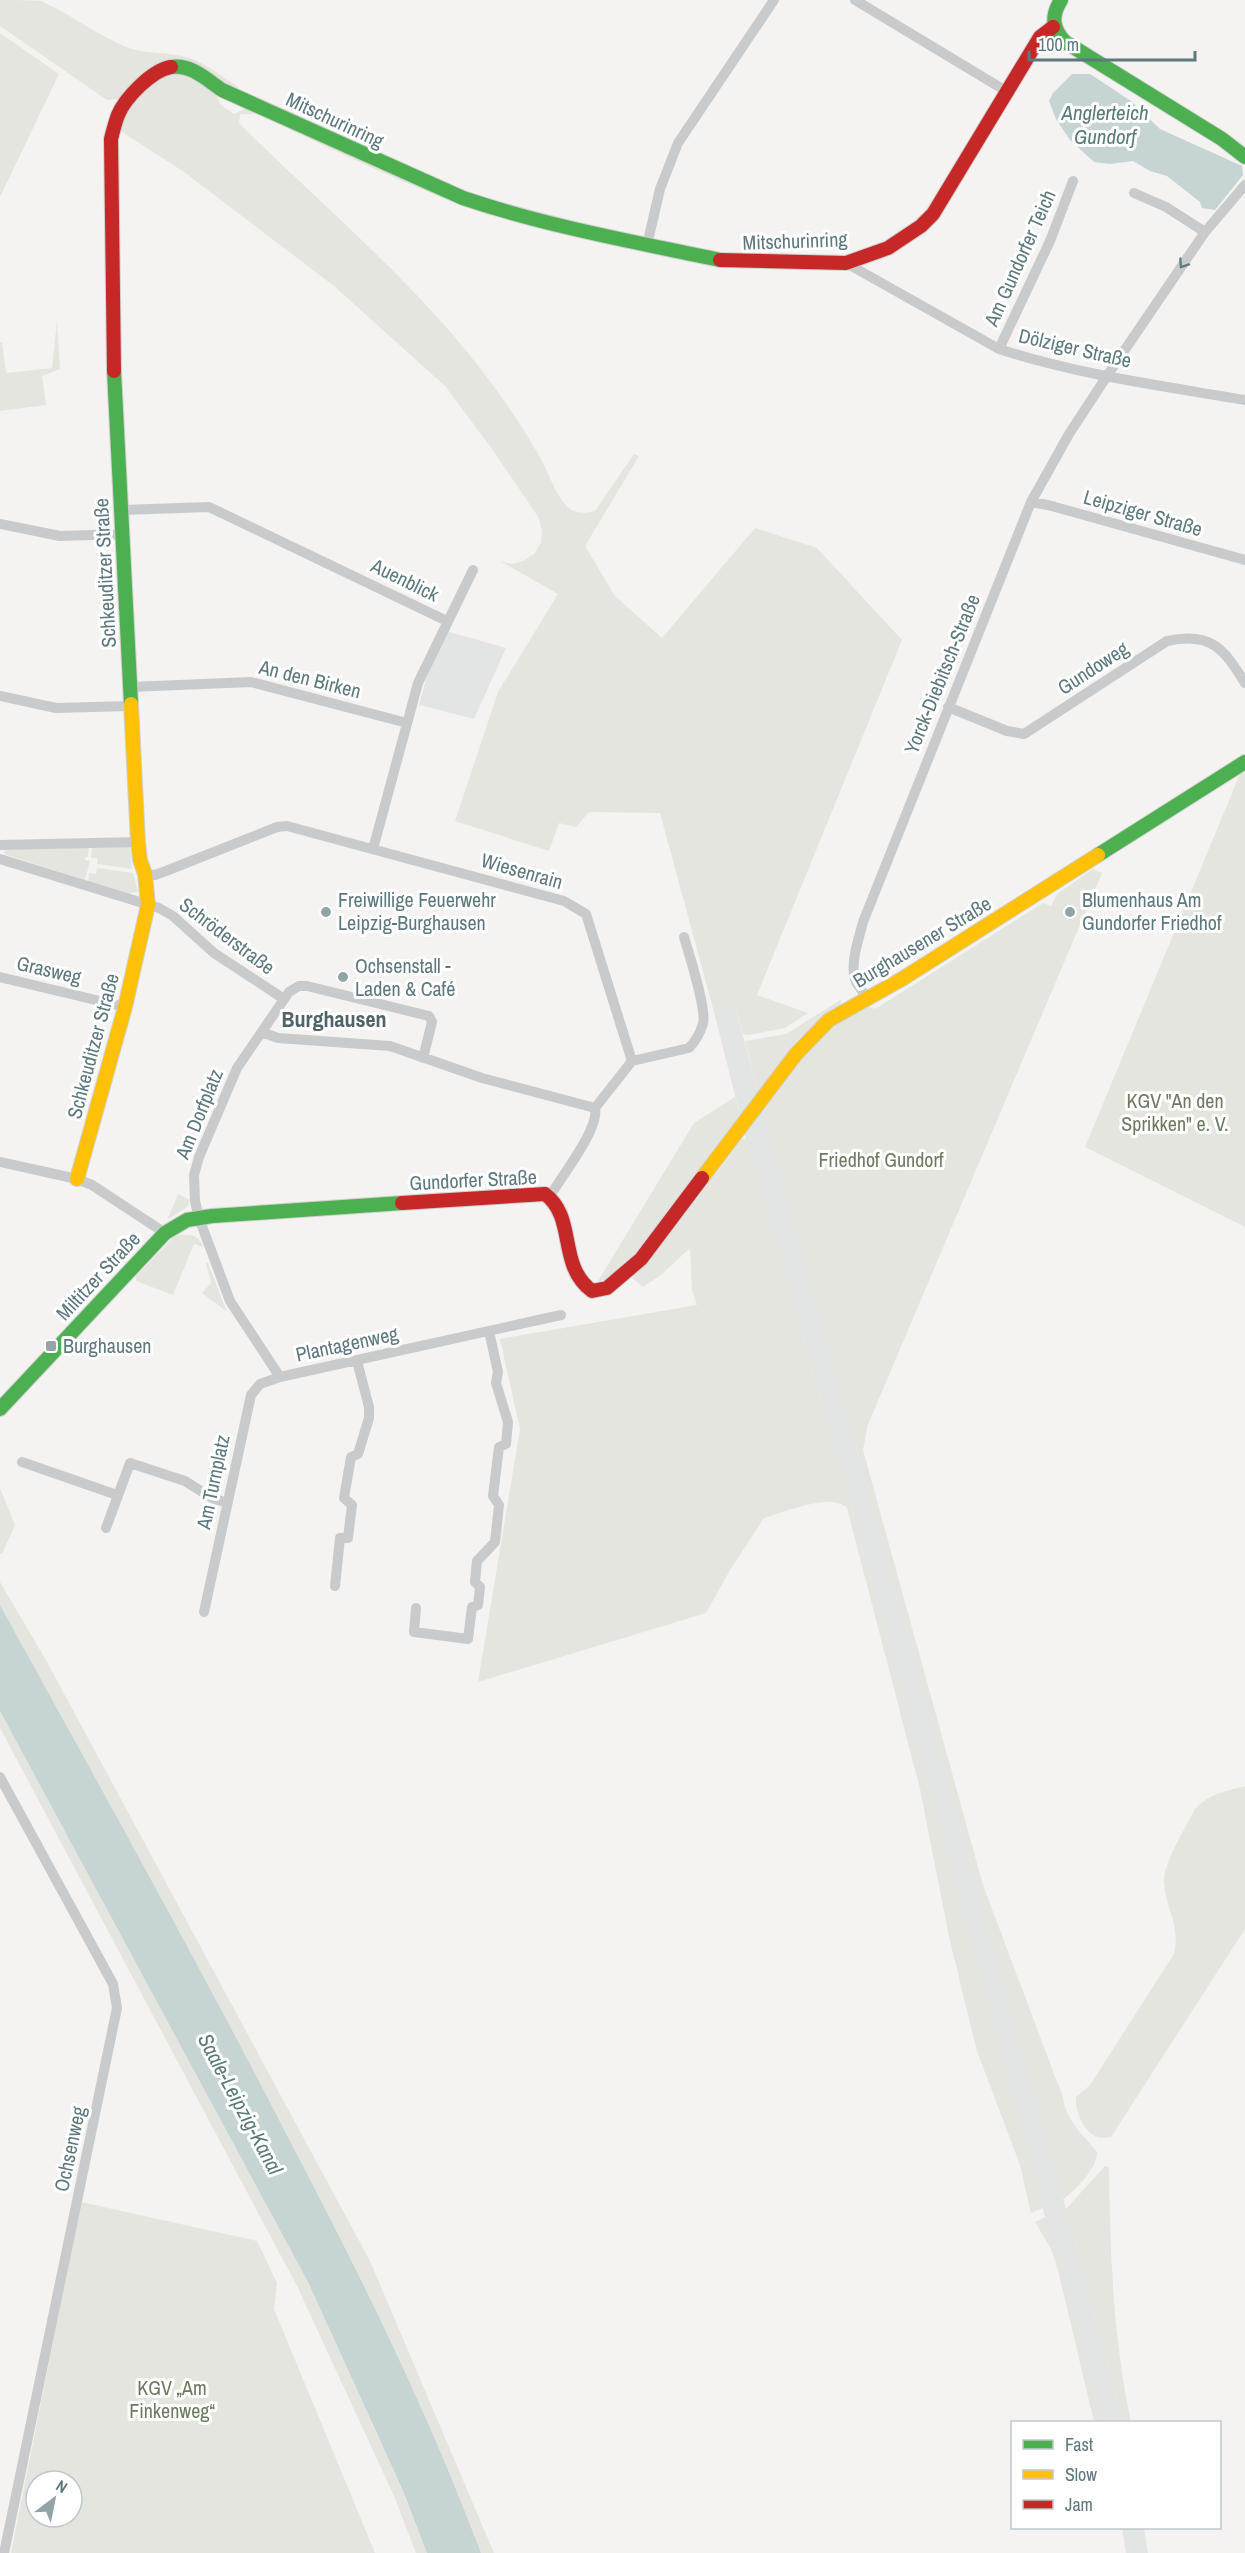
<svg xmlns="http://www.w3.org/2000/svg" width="1245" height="2553" font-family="'Archivo Narrow',sans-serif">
<rect width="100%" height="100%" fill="#f4f3f1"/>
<path fill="#e3e4e4" d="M446 631 506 648 474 719 419 705 427 676Z
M735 1007 1066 2209 1123 2422H1101L850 1503 746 1139 714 1012Z
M1122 2528H1144L1148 2553H1126Z"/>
<path fill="#e4e5de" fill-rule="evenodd" d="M0 0C12 0 31 0 41 1 70 14 96 34 126 47 146 55 169 51 189 58 206 63 222 77 237 86L239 90 190 65 131 91 118 99 107 100 0 26Z
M0 33 59 74 0 197Z
M179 69 213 89 221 105 234 114 245 109H251L489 211 491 216C411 188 334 150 257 114H240L239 123C326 210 423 288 495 388 512 411 528 436 542 461 549 474 555 494 566 505 573 514 585 514 595 511L634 454 639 456 585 546 615 596 662 638 755 528 817 548 902 640 757 995 808 1013 785 1028 748 1035 743 1034 735 1007 714 1012 660 813 589 812 576 827 559 823 549 851 455 821 498 692 558 594 500 561 512 564 523 561 534 554 541 543 542 532 539 518 492 449 445 386 334 286 184 172 119 130 129 108 153 80Z
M57 321 60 369 42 376 46 405 0 411V342H2L6 373 52 368Z
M1245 770V1227L1085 1147 1240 774Z
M130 846 132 869 97 864V858H91L92 847Z
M89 847 88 857H85V860L90 861 85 880 4 854 5 849Z
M97 868 133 873 138 891 128 894 88 882 89 873 96 874Z
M1093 869 1102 873 875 1408 868 1424 863 1450 983 1885 1057 2082C1064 2094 1063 2107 1070 2118 1077 2130 1088 2141 1097 2152 1098 2167 1075 2191 1063 2199L763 1109 808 1049 835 1024 868 1006 875 1009 1043 903 1051 906 1057 894Z
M842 999 840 1005 798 1039 758 1091 745 1041 786 1034Z
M735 1097 740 1116 643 1246 605 1280 598 1281 694 1123Z
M742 1139H746L850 1503 1043 2208 1031 2213 1020 2165 977 2051 949 1937 920 1789 847 1508C832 1492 784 1512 764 1518L730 1570 706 1613 478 1682 520 1429 500 1339 697 1305 692 1290 690 1248 661 1275 643 1287 632 1278 650 1260Z
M178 1194 190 1200 187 1207 167 1220Z
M179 1235C191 1234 199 1235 203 1247L194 1244 173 1295 136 1281V1276L174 1237Z
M206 1263H208L227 1312 202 1293 211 1283Z
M0 1488 15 1525 2 1554H0Z
M0 1582 47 1662 370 2261 494 2553H481C428 2411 360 2275 290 2141 197 1960 98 1783 0 1605Z
M0 1711 308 2282 403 2492 427 2553H416L394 2496 297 2286 0 1728Z
M1245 1786V1929L1111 2137C1089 2144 1075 2116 1076 2097L1090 2085 1174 1954C1181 1925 1165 1908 1164 1881 1164 1862 1186 1827 1195 1809 1208 1794 1227 1791 1245 1786Z
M1105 2166 1109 2167C1110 2253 1113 2338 1131 2422H1123L1066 2209Z
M81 2202 257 2241 277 2283 274 2309 375 2553H11ZM36 2481H72V2517H36Z
M1046 2217 1098 2410 1101 2422H1094L1058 2270 1051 2249 1035 2222Z"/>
<path fill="#c6d4d4" d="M1072 74H1090L1131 101 1160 129 1242 166 1243 175 1215 210 1202 208 1200 202 1167 176 1150 171 1133 161 1110 164 1094 162 1070 140 1056 119 1049 101 1053 93Z
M0 1605C98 1783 197 1960 290 2141 360 2275 428 2411 481 2553H427L403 2491 308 2282 0 1711Z"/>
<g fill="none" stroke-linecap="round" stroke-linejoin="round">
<defs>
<path id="fast" d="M1061 0C1051 16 1052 28 1065 42L1222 139 1245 157
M171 67C191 64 206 79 222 90L463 198C546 226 635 242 720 260
M114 371 131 704
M1098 855 1245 762
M0 1409 165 1233 187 1220 212 1216 402 1203"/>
<path id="slow" d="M702 1178 796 1054 829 1020 902 979 1098 855
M77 1179 125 1007 148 905 145 874 140 860 138 842 131 704"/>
<path id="jam" d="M720 260 846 263 888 248 921 226 933 214 1040 37 1053 27
M114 371 111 139C113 131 115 123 118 115 125 98 152 70 171 67
M402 1203 545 1194C577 1218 557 1265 592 1291L607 1288 641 1259 702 1178"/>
</defs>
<use href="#fast" stroke="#d0d1d1" stroke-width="16"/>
<use href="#slow" stroke="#d0d1d1" stroke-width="16"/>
<use href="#jam" stroke="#d0d1d1" stroke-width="16"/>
<path stroke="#c9cacb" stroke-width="10" d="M855 0 1006 91
M1134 193 1166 207 1205 232
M647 245 660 189 678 143 774 0
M846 263 999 349C1079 375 1163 386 1245 400
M999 349 1050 241 1073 181
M1031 502 1048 505 1245 560
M122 510 209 507 447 621
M0 524 60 536 123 534
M130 687 251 682 407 723
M0 696 56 708 130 706
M948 707 1007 731 1024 734 1167 641C1211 631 1224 649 1245 683
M0 845 138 842
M373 849 418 683 473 570
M0 859 159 908 173 916 214 953 284 999
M145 874 155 875 166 871 277 827 287 826 564 901 586 914 632 1061 595 1108C600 1128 561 1177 550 1196
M0 977 125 1007
M867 998C864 993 859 987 856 982 849 964 859 939 863 922L1031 502 1069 434 1107 376 1205 232 1245 185
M262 1032 278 1038 390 1046 482 1078 595 1108
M423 1058 432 1022 429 1016 307 986H299L289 992 237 1068 199 1157 194 1175 195 1201 199 1218 230 1301 280 1377 561 1315
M632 1061 689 1048C695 1042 700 1033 703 1024 707 1010 689 954 684 937
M0 1162 77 1179 92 1185 165 1233
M22 1462 117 1495
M106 1528 130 1463 185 1481 212 1498 227 1503
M335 1586 340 1538H348L352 1505 344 1498 351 1457 358 1454 369 1418V1407L357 1361
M416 1608 414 1632 468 1639 472 1607 478 1605 480 1587 475 1582 477 1561 495 1542 499 1505 493 1496 499 1447 506 1444 508 1422 496 1383 498 1372 489 1331
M204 1612 251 1395 260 1384 280 1377
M0 1777 113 1984 117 2008 4 2553"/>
<use href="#fast" stroke="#4caf50" stroke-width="14"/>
<use href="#slow" stroke="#ffc107" stroke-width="14"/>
<use href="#jam" stroke="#c62828" stroke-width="14"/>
</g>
<defs><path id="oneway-chevron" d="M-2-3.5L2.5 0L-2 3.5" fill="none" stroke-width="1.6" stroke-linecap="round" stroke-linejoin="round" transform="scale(1.5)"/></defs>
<use stroke="#627d82" href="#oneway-chevron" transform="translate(1183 264) rotate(124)"/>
<g fill="#92a4a6" stroke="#fff" stroke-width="2">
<circle cx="326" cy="912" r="6"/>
<circle cx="1070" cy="912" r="6"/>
<circle cx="343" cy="977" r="6"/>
<rect x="45" y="1340" width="12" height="12" rx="3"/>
</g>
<g text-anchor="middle" stroke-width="6" stroke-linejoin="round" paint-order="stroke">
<g font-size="20" fill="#5d797e" stroke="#fff">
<text transform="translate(335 120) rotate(25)" y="7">Mitschurinring</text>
<text transform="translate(795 241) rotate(-2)" y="7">Mitschurinring</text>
<text transform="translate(1020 258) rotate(-66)" y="7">Am Gundorfer Teich</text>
<text transform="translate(1075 348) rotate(13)" y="7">Dölziger Straße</text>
<text transform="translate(1143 513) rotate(16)" y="7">Leipziger Straße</text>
<text transform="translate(105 573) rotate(-93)" y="7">Schkeuditzer Straße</text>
<text transform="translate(405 580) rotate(26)" y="7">Auenblick</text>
<text transform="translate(1093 668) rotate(-33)" y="7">Gundoweg</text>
<text transform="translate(942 674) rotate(-68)" y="7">Yorck-Diebitsch-Straße</text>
<text transform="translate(310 679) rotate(14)" y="7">An den Birken</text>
<text transform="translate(522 871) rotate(16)" y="7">Wiesenrain</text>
<text transform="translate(227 936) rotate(37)" y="7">Schröderstraße</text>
<text transform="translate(922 942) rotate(-31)" y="7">Burghausener Straße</text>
<text transform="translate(49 970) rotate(13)" y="7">Grasweg</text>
<text transform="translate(93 1046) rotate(-75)" y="7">Schkeuditzer Straße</text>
<text transform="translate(199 1114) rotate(-68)" y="7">Am Dorfplatz</text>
<text transform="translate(473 1180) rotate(-3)" y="7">Gundorfer Straße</text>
<text transform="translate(98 1276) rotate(-47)" y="7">Miltitzer Straße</text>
<text transform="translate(347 1344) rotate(-12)" y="7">Plantagenweg</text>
<text transform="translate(213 1482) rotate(-78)" y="7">Am Turnplatz</text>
<text transform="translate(70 2149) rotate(-78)" y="7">Ochsenweg</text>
</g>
<g font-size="20" fill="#5d797e" stroke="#fff" text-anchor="start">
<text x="338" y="907">Freiwillige Feuerwehr<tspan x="338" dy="23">Leipzig-Burghausen</tspan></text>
<text x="1082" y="907">Blumenhaus Am<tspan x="1082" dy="23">Gundorfer Friedhof</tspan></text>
<text x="355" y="973">Ochsenstall -<tspan x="355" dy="23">Laden &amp; Café</tspan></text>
<text x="63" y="1353">Burghausen</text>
</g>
<g font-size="20" fill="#6d7a60" stroke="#fff">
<text x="1175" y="1108">KGV "An den<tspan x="1175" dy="23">Sprikken" e. V.</tspan></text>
<text x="881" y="1167">Friedhof Gundorf</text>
<text x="172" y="2395">KGV „Am<tspan x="172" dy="23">Finkenweg“</tspan></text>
</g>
<g font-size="21" font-style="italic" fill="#587a7a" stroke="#fff">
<text x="1105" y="120">Anglerteich<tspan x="1105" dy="24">Gundorf</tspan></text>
<text transform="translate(240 2104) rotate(62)" y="7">Saale-Leipzig-Kanal</text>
</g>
<g font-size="22" font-weight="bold" fill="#506468" stroke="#fff">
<text x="334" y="1027">Burghausen</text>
</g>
</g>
<rect x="1011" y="2421" width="210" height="108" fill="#ffffff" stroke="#bec9cb" stroke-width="1.5"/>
<rect x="1023" y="2440" width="30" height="9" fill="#4caf50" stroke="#bec9cb" stroke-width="1.5"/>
<text x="1065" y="2451" font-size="18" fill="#5d797e">Fast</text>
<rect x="1023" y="2470" width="30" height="9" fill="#ffc107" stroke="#bec9cb" stroke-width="1.5"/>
<text x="1065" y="2481" font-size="18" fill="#5d797e">Slow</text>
<rect x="1023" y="2500" width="30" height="9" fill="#c62828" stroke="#bec9cb" stroke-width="1.5"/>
<text x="1065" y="2511" font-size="18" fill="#5d797e">Jam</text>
<g transform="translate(54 2499) rotate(32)"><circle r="28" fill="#ffffff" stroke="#bec9cb" stroke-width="1.5"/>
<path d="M0-4.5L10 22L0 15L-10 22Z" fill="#92a4a6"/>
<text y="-9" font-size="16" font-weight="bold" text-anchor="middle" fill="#5d797e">N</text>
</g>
<path d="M1029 51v9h166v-9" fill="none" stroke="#5d797e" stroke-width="3"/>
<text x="1038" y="51" font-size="18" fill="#5d797e" stroke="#ffffff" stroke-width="4.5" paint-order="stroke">100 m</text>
</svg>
